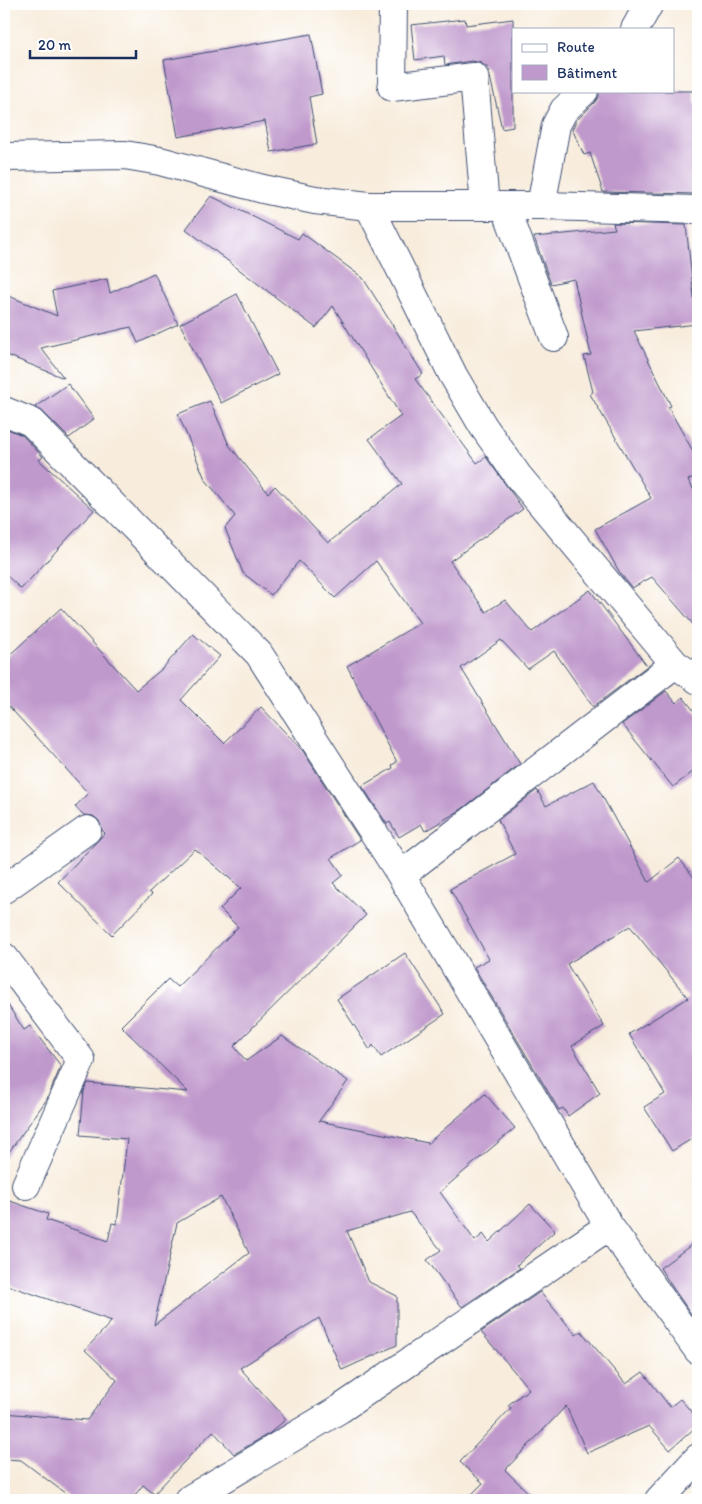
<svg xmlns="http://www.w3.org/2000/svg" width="702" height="1504" font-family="Itim,sans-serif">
<rect width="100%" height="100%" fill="#fff"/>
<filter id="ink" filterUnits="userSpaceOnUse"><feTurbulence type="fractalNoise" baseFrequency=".02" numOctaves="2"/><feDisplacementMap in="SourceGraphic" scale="10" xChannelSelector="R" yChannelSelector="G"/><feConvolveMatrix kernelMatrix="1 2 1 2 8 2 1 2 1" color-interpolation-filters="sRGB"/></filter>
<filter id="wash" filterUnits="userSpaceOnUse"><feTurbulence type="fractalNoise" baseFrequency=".0096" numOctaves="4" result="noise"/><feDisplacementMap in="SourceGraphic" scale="20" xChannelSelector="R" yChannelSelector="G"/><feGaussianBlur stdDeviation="1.12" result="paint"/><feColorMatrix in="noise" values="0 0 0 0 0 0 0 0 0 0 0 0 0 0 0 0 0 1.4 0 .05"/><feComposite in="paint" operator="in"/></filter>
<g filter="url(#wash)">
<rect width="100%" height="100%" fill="#f8eddd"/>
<g id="blocks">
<path fill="#bf99cc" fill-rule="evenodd" d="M465 19 466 25 513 19V127L502 129 488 68 481 63 472 61 445 65 444 56 415 60 411 25Z
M311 34 322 94 309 97 317 144 271 152 265 121 178 137 164 60Z
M599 91H693L698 116V194L603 192 590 153 584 155 572 129 577 120 595 102 599 96Z
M211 196 298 239 302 233 363 278 423 374 415 379 477 463 486 457 523 509 450 561 486 612 505 600 532 632 590 590 647 666 593 707 554 651 528 669 501 640 461 668 520 764 462 809 425 831 421 824 399 837 390 822 387 824 362 786 393 768 392 765 397 762 347 666 420 623 376 561 335 598 299 561 271 595 243 573 225 528 235 516 205 479 178 414 210 401 229 445 268 493 275 486 328 543 402 484 369 439 401 416 333 306 316 328 186 229Z
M613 223 686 225 697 324 634 331 671 406 668 407 698 460V474L688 480 698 497V630L652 577 632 588 620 573 595 529 651 498 590 394 593 392 584 356 591 355 574 279 551 284 534 237 615 229Z
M154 273 178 324 138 343 131 327 41 348 64 378 4 354V294L57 316 52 291 107 279 110 293Z
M237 294 278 374 221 403 180 324Z
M68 384 94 419 69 438 42 411 35 407Z
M5 428 22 435 43 457 39 460 94 510 21 589 4 573V429Z
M61 608 136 690 162 669 193 634 220 656 181 700 224 743 261 707 303 751 360 840 331 858 343 875 333 883 366 915 234 1046 246 1061 282 1036 348 1081 319 1121 428 1143 485 1094 515 1128 440 1192 475 1241 483 1234 489 1242 530 1204 555 1231 517 1265 520 1268 462 1307 427 1260 441 1250 410 1212 347 1231 369 1282 397 1296V1345L342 1370 319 1318 240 1368 286 1419 270 1433 234 1454 213 1431 154 1494 143 1485 131 1500H74L21 1460 4 1459V1413L87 1420 117 1380 85 1350 112 1321 4 1284V1199L48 1214 46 1220 108 1241 112 1223 117 1224 127 1139 80 1135 84 1091 88 1083 188 1092 121 1026 168 979 177 987 238 927 220 909 241 888 195 849 149 892 152 894 112 935 58 882 105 833 102 830 99 821 93 816 84 815 75 807 88 793 4 701V660ZM221 1197 249 1253 154 1325 177 1223Z
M666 691 676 703 683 697 698 716V768L673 787 622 724Z
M594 781 649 882 679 858 698 883V1135L672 1151 644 1107 665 1094 629 1034 688 998 630 926 567 964 604 1026 572 1046 600 1093 568 1116 563 1108 559 1110 474 967 489 959 450 889 515 854 498 820 537 790 546 806Z
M405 953 445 1014 381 1057 373 1045 370 1050 337 999Z
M4 999 24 1030 30 1026 61 1066 47 1099 4 1159Z
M698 1240V1324L673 1288 660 1268Z
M540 1292 576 1335 581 1331 626 1384 643 1372 670 1407 680 1399 698 1419V1425L670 1450 649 1426 587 1453 566 1406 505 1470 536 1500H466L483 1483 460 1462 511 1408 508 1405 529 1389 481 1332Z"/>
</g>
</g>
<g filter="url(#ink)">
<use href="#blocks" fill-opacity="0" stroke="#3c4c71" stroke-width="1"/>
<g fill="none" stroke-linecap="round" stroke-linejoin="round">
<defs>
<path id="minor" d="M393 4 392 87 474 77 485 206
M635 29 649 4
M4 157 125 155 160 161 263 189 315 200 369 206H541L698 210
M369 206 453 375 483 426 518 476 675 664 698 680
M505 206 554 337
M541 206 556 125 564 110 584 91
M4 411 31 422 259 654 401 875 609 1226 698 1350
M401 875 675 664
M4 889 87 830
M4 957 81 1060 26 1185
M188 1500 340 1409 609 1226
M659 1500 698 1458"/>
</defs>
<use href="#minor" stroke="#3c4c71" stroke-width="30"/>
<use href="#minor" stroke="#fff" stroke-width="28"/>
</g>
</g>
<rect width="702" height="1504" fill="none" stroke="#fff" stroke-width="20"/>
<rect x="512" y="28" width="162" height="65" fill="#ffffff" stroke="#a4acbf"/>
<rect x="522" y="44" width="25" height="8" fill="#ffffff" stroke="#a4acbf"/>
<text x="557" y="52" font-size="15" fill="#1b2f5e">Route</text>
<rect x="522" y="65" width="25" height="15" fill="#bf99cc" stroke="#a4acbf"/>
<text x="557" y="78" font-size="15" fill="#1b2f5e">Bâtiment</text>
<path d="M30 50v8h106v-8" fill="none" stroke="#1b2f5e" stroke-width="2.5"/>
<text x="38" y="50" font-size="15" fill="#1b2f5e" stroke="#ffffff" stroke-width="4" paint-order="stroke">20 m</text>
</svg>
